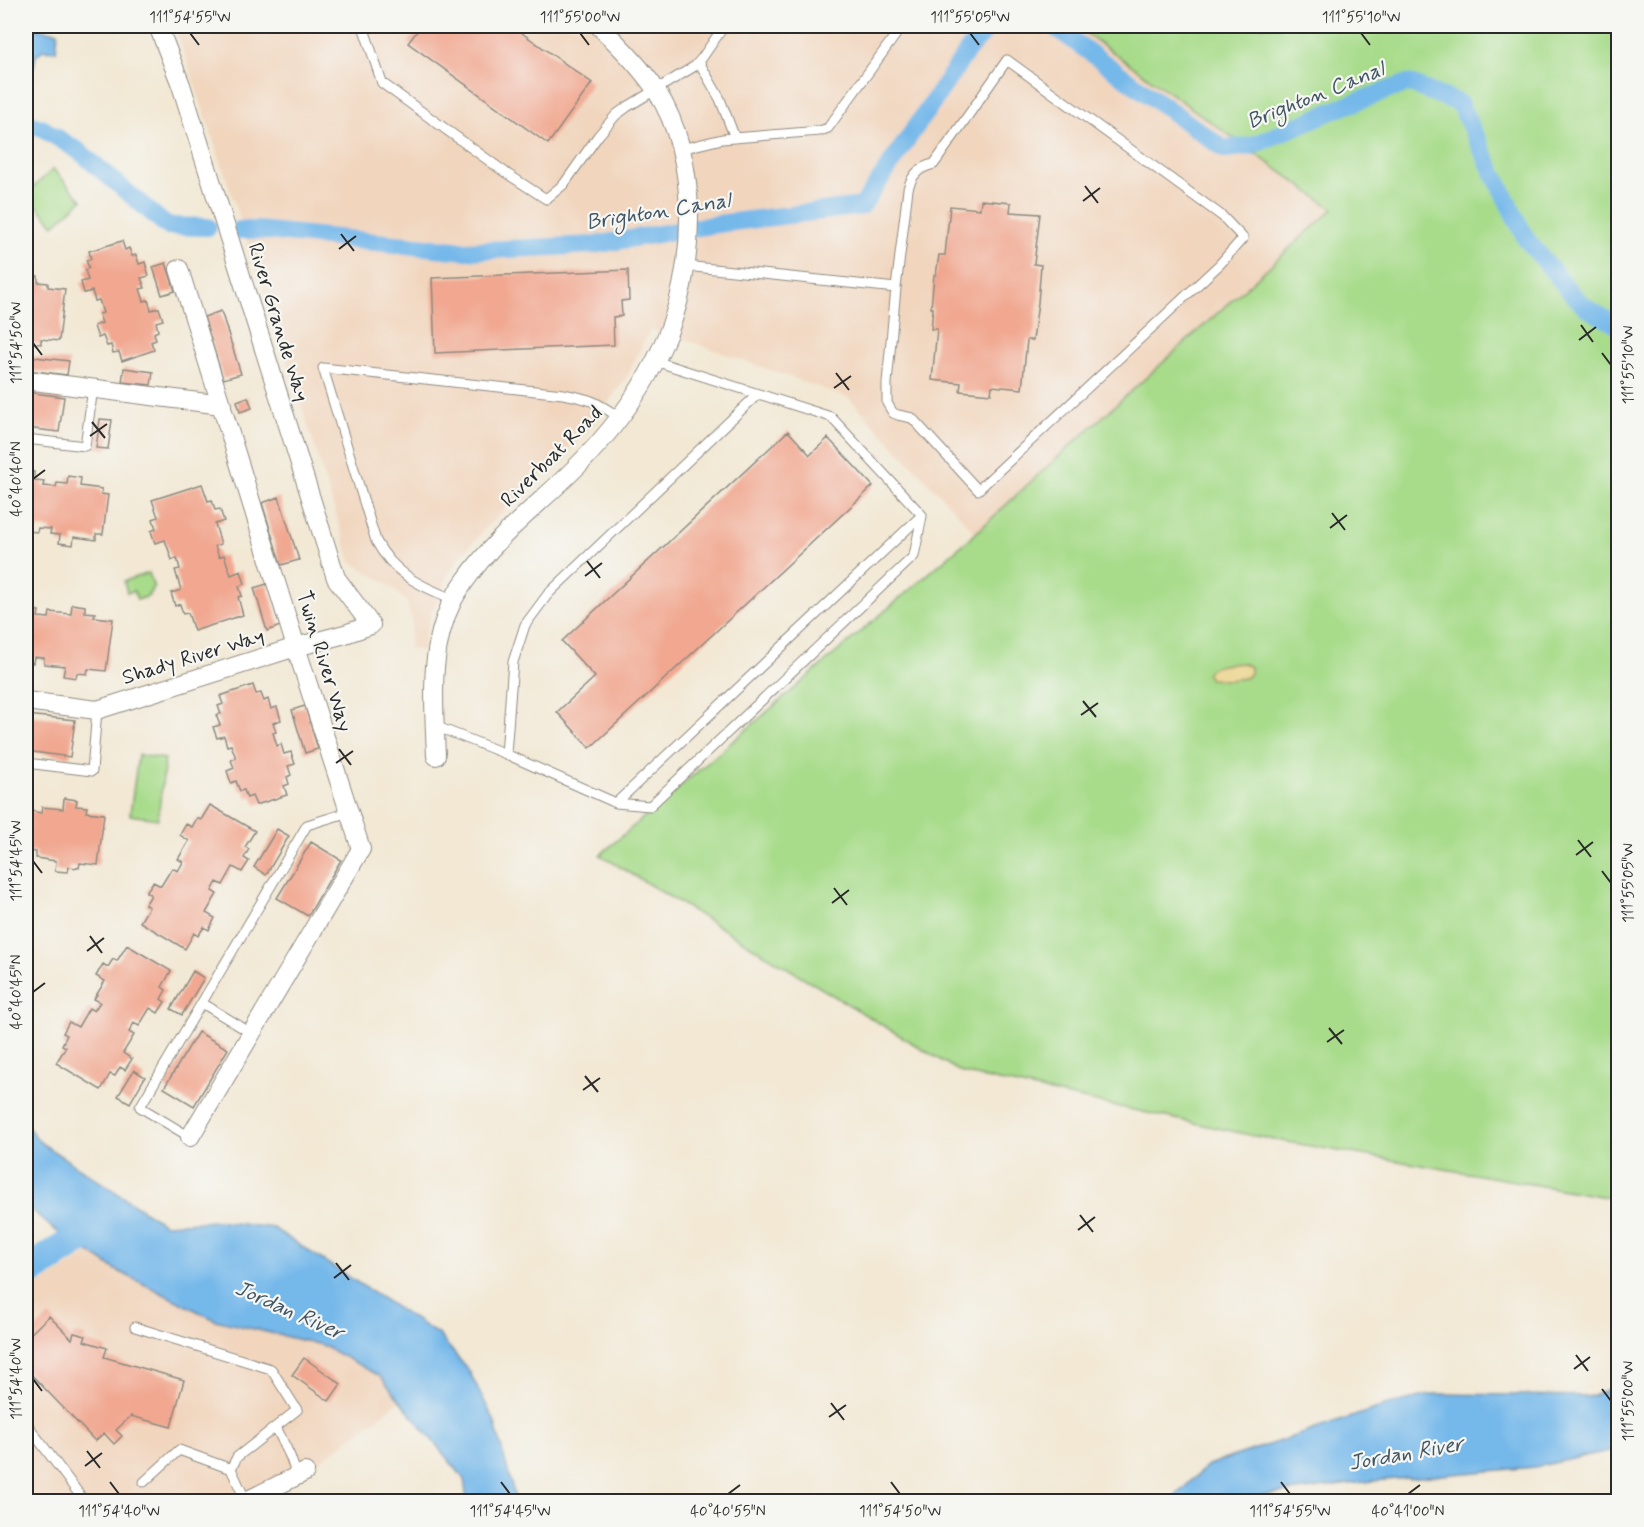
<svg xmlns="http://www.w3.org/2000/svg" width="1644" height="1527" font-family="Mynerve,sans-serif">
<rect width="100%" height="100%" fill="#f6f6f2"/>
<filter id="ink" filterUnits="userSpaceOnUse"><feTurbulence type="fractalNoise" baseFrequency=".0167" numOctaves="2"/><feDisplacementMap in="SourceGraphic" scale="12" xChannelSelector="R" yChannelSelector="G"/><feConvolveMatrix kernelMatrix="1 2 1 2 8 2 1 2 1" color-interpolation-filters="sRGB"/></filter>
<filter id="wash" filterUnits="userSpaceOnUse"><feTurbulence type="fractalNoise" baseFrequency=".008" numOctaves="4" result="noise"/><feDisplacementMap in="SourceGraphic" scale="24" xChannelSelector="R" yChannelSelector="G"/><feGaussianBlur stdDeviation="1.35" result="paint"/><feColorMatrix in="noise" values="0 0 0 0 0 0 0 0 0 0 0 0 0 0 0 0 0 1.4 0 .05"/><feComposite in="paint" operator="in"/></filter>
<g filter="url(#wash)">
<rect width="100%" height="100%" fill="#f2e8d4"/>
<path fill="#f1d5bd" d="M175 26H1081L1333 209 1037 476 976 533 849 398 683 339 650 329 628 375 593 424 572 446 487 526 458 560 448 576 432 610 426 630 422 651 409 648 412 620 407 602 386 583 351 562 283 347Z
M89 1252 116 1270 215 1320 322 1345 380 1376 400 1401 267 1501 26 1502V1294Z"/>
<path fill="#a8dc8b" stroke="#6a845b" stroke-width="1.5" d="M1076 26H1618V1199L1264 1138 962 1073 600 855 976 533 1037 476 1333 209Z
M53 169 82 200 54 225 26 194Z
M149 573 154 588 151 589 152 592 148 593 149 596 137 600 134 591 127 593 124 581Z
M138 755 165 759 158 819 130 815Z"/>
<path fill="#eeda9e" stroke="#8c8264" stroke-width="1.5" d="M1243 663 1250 667C1251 673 1250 675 1245 678L1228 680 1210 679 1207 675V672C1217 663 1231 664 1243 663Z"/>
<path fill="#74b8ea" stroke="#50728a" stroke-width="1.5" d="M26 28 58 32 56 51 43 50 36 56 33 68 26 73Z
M26 1125 41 1143 164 1224 217 1221 273 1228 439 1335 469 1371 494 1420 516 1501H467L464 1479 380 1376 322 1345 215 1320 116 1270 52 1228 26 1205Z
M1618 1385V1449L1535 1467 1373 1481 1235 1499 1233 1501H1170L1208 1465 1393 1403 1435 1394 1593 1396Z"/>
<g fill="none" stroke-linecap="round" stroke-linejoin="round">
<path stroke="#74b8ea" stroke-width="18" d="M1053 26 1224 149 1251 146 1334 110 1408 83 1459 103 1526 239 1573 295 1587 308 1618 326
M26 123 42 128 80 152 167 226 208 227
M239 230H257L465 251 594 245 717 224 862 206 968 50 990 26"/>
<path stroke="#74b8ea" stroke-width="32" d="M26 1273 100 1225"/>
</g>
<g id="blocks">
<path fill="#f1a790" d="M421 26H512L592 83 548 144 408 43Z
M981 200 1011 203 1010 212 1040 214 1034 264 1041 265 1038 303 1033 340H1027L1022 389 992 386 991 394 960 391 961 383 932 380 937 329H931L933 308H931L934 275H936L939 255H945L950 206 980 209Z
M122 241 125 250 129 248 132 256 136 255 139 264 145 262 149 276 141 278 145 288 140 289 144 301 148 300 151 310 159 308 163 320 156 322 158 331 154 333 156 340 151 342 154 350 122 361 119 352 113 353 111 345 107 346 103 336 98 338 94 326 102 323 99 314 103 313 99 300 95 301 92 291 84 293 81 282 88 280 85 270 89 268 86 260 91 259 89 251Z
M166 263 175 291 162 295 153 267Z
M628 270 629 300 621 301 622 316 613 317 614 345 435 353 432 278Z
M26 275 38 276V282L48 283V287L65 289 59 341 41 339V344L30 343 29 348 26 347Z
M221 311 241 374 223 379 204 317Z
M26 356 69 361 67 375 26 370Z
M124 368 153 372 151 385 122 382Z
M26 392 64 397 59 432 26 428Z
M248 397 252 408 240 412 237 401Z
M100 419 112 420 108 449 96 448Z
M788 431 810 455 828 438 873 486 590 748 557 712 595 677 562 641Z
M26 471 34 472V480L44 481 43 486 56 487 57 483 67 484 68 476 81 478 80 486 102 489 101 494 108 495 103 534H96V540L74 537 73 545 59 543 60 535 50 534 51 529 38 528 37 532 28 531 27 539H26Z
M202 484 208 501 212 500 215 510 220 509 224 521 215 524 221 544 215 546 219 557 224 555 231 575 241 571 245 584 239 586 242 596 238 597 243 615 194 631 188 613 183 614 180 604 175 606 171 593 181 590 175 570 180 569 177 558 172 560 165 540 155 543 151 531 156 529 153 519 158 517 152 500Z
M279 497 299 560 281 565 262 503Z
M267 584 280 626 267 631 254 588Z
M72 604 85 606V612L95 613 94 617 113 619 106 671 88 669 87 674 77 673 76 678 63 676 65 666 44 664V658L34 657 33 663 26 662V609L39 611 38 617 49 618 50 612 71 614Z
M253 685 256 694 261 693 264 701 268 699 271 709 277 707 281 720 273 723 276 732 273 733 277 746 281 744 284 754 291 752 295 764 288 766 291 775 287 777 289 784 284 786 287 795 256 805 252 796 247 798 244 790 240 791 236 781 231 783 227 771 234 768 231 760 236 758 231 745 227 746 224 736 217 738 213 727 220 725 216 715 221 714 218 706 223 704 220 696Z
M305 706 318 749 305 753 292 710Z
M26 715 75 720 70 757 26 751Z
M64 798 77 800 76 806 87 807 86 812 104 814 98 865 80 863 79 868 69 867 68 872 55 871 56 861 36 858V852L26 851V805H31L30 811 41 813 42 807 63 809Z
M210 805 255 831 245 847 249 849 244 858 249 861 242 872 233 867 223 885 217 882 212 891 217 894 206 913 215 918 209 930 204 927 198 936 194 933 185 949 140 922 149 907 145 905 151 895 146 892 153 882 161 886 172 868 178 871 183 862 178 859 189 841 180 835 186 824 192 827 197 818 201 820Z
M277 829 289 836 266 875 254 867Z
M311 842 341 860 308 916 277 898Z
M127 945 171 971 162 987 166 990 161 999 165 1002 158 1013 150 1008 139 1026 134 1023 129 1032 134 1035 123 1053 132 1059 125 1070 120 1067 115 1076 110 1074 101 1090 56 1063 66 1047 62 1045 67 1035 63 1033 69 1022 78 1027 89 1008 94 1011 100 1002 94 999 105 981 96 976 103 964 108 967 113 959 117 961Z
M193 971 204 978 182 1015 171 1009Z
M198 1032 228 1049 194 1106 164 1088Z
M134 1070 145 1077 130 1103 118 1096Z
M49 1316 72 1339 74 1333 86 1336 84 1341 107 1348 104 1357 184 1380 171 1427 131 1416 116 1430 122 1436 114 1444 104 1433 95 1441 26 1369V1338Z
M304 1358 341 1384 329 1401 292 1375Z"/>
</g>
</g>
<g filter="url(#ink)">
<use href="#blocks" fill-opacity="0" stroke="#8e8a80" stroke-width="1.5"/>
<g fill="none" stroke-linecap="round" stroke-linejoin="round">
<defs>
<path id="lane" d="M363 26 382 83 506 173 546 199 564 184 598 136 616 115 627 107 695 66 702 58 724 26
M699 62 720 99 735 138
M681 149 722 139 820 131 828 128 902 26
M685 266 896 288 908 189C912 174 920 167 934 164L1007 60 1222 216 1243 238 1220 264 978 490 912 418 898 415 893 413 887 403V383L896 288
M26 439 85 446 93 388
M453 599C420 586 394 574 376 541L323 368 563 394C591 399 597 402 620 418
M435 726 506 754 616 803 922 515 831 417 655 361
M506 754 513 662 525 625 548 594 758 394
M26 763 92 771 97 710
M616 803 650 806 914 556 922 516
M202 1003 251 1033
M190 1137 140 1107 307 825 349 812
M135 1327 271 1369 297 1410 237 1457 231 1469
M26 1423 85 1502
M276 1427 290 1456 297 1476
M144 1482 179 1450 231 1469 246 1501"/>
<path id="street" d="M179 269 296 647 361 849 190 1137
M26 380 222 405
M26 701 97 710 296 647 345 634 371 625 336 578 181 85 158 26
M436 756C434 703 428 649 453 600 456 594 461 587 465 581 499 532 548 498 588 455 618 423 644 387 662 347 697 272 701 161 656 90 640 66 619 45 599 26
M244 1502 305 1472"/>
</defs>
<use href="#lane" stroke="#8e8a80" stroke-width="11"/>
<use href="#street" stroke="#8e8a80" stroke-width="20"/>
<use href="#lane" stroke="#fff" stroke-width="9"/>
<use href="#street" stroke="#fff" stroke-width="18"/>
</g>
</g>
<path fill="none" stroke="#2b2b2b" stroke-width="2" d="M190 33 199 45M580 33 589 45M970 33 979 45M1361 33 1370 45M1085 186 1098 203M1083 201 1100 188M341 234 354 251M339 249 356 236M1581 325 1593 342M1579 340 1596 327M33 343 42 355M1602 353 1611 365M836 373 849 390M834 388 851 376M92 422 105 438M90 436 107 424M33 479 45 470M1332 513 1345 530M1330 528 1347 515M587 561 600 578M585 576 602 563M1083 701 1096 717M1081 715 1098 703M339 749 351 765M336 763 353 751M1578 840 1591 857M1576 855 1593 842M33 861 42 873M1602 871 1611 883M834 888 847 905M832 903 849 890M90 936 102 953M87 951 104 938M33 992 45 983M1329 1028 1342 1044M1327 1042 1344 1030M585 1076 598 1092M583 1090 600 1078M1080 1215 1093 1232M1078 1230 1095 1217M336 1263 349 1280M334 1278 351 1265M1576 1355 1588 1371M1574 1369 1590 1357M33 1379 42 1391M1602 1389 1611 1401M831 1403 844 1420M829 1417 846 1405M87 1451 100 1468M85 1466 102 1453M110 1482 119 1494M501 1482 510 1494M891 1482 900 1494M1281 1482 1290 1494M728 1494 740 1485M1408 1494 1420 1485"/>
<g text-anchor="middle" stroke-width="4.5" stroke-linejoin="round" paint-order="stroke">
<g font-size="21" fill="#2b2b2b" stroke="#f6f6f2">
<text transform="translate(279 322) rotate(73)" y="7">River Grande Way</text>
<text transform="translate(551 456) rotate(-45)" y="7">Riverboat Road</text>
<text transform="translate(193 656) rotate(-17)" y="7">Shady River Way</text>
<text transform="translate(325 661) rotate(73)" y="7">Twin River Way</text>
</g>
<g font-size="22" font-style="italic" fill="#415564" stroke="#f6f6f2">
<text transform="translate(1315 94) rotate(-22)" y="8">Brighton Canal</text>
<text transform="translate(658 210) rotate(-9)" y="8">Brighton Canal</text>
<text transform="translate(290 1309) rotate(24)" y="8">Jordan River</text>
<text transform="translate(1406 1452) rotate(-10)" y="8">Jordan River</text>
</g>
</g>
<rect width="1644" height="1527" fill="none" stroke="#f6f6f2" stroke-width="66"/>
<rect x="33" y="33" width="1578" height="1461" fill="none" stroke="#2b2b2b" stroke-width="2"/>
<g font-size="15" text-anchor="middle" fill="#2b2b2b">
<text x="190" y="22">111°54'55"W</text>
<text x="580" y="22">111°55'00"W</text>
<text x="970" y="22">111°55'05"W</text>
<text x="1361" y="22">111°55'10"W</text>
<text transform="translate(16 343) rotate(-90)" y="5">111°54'50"W</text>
<text transform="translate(1628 365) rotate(-90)" y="5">111°55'10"W</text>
<text transform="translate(16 479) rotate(-90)" y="5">40°40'40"N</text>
<text transform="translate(16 861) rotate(-90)" y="5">111°54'45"W</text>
<text transform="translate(1628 883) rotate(-90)" y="5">111°55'05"W</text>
<text transform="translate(16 992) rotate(-90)" y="5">40°40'45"N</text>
<text transform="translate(16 1379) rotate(-90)" y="5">111°54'40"W</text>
<text transform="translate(1628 1401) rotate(-90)" y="5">111°55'00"W</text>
<text x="119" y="1516">111°54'40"W</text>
<text x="510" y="1516">111°54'45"W</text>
<text x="728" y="1516">40°40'55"N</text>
<text x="900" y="1516">111°54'50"W</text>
<text x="1290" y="1516">111°54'55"W</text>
<text x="1408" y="1516">40°41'00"N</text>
</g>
</svg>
